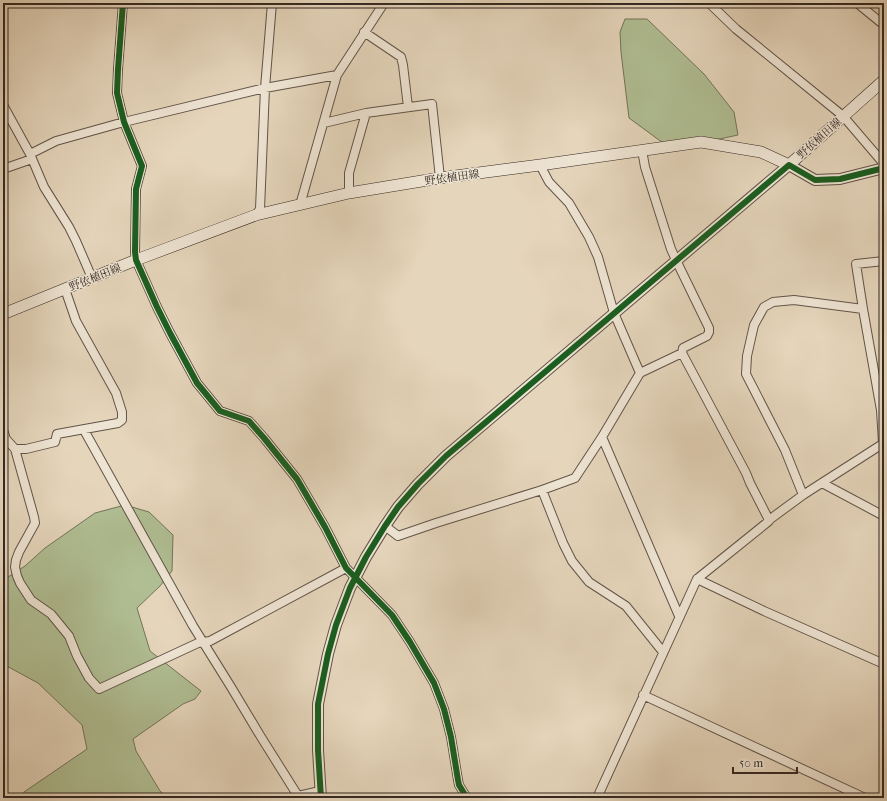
<svg xmlns="http://www.w3.org/2000/svg" width="887" height="801" font-family="'IM FELL French Canon','Noto Serif JP',serif">
<rect width="100%" height="100%" fill="#e5d5bb"/>
<filter id="stains"><feTurbulence type="fractalNoise" baseFrequency=".005" numOctaves="4"/><feColorMatrix values="0 0 0 0 .2 0 0 0 0 .09 0 0 0 0 .02 0 0 0 .5 -.17"/></filter>
<radialGradient id="worn" r=".72"><stop offset=".6" stop-color="#630" stop-opacity="0"/><stop offset="1" stop-color="#630" stop-opacity=".3"/></radialGradient>
<path fill="#b0be93" stroke="#72745a" d="M625 19H647L704 74 734 112 738 135 710 141 663 143 629 118 621 52 620 32Z
M125 505 149 512 173 535 172 571 160 586 137 608 150 651 201 691 195 699 183 704 133 739 136 751 160 791 168 798H22L24 792 87 749 82 725 38 683 3 664V578L5 579 25 566 45 548 95 513Z"/>
<g fill="none" stroke-linecap="round" stroke-linejoin="round">
<defs>
<path id="minor" d="M123 3 118 69 117 93 124 122 142 166 136 189 135 252 136 260 157 307 170 333 197 383 220 411 249 421 264 438 297 479 325 527 346 568 392 615 410 642 434 683 444 709 451 737 458 780 459 785 467 798
M709 3 736 29 843 116 884 164
M857 3 884 25
M364 32 401 57 403 65 408 107
M3 105 30 154 44 187 69 227 76 241 92 278
M324 123 366 113 432 104 440 178
M30 154 56 141 124 122 265 88 337 75
M540 165 549 182 569 203 589 237 598 257 614 313 640 373
M3 169 32 159
M349 193V173L366 113
M300 205 337 75 384 3
M256 215 260 209 265 88 272 3
M682 353 746 473 750 483 769 520
M3 430 6 439 15 449 34 517 35 523 19 552 16 560 15 567 17 576 20 583 31 600 51 614 69 636 77 656 89 678 99 689 198 643 210 641 346 568
M84 430 193 626 231 687 261 737 298 796 320 791
M602 437 679 616
M883 443 881 410 863 309 856 264 884 261
M15 449H26L55 442 57 434 118 423 122 420V412L116 393 76 321 65 289
M822 483 884 516
M542 490 563 543 572 561 589 582 626 606 663 652
M803 495 785 450 746 374 747 356 754 325 764 307 773 302 794 300 863 309
M385 526 398 536 436 523 542 490 575 478 602 437 640 373 682 353 683 348 707 336 709 332V328L676 260 671 249 645 167 642 150
M697 579 764 611 884 664
M643 695 865 798
M597 798 697 579 769 521V520L803 495 884 443"/>
<path id="tertiary" d="M321 798 318 750V704L328 654 336 625 350 588 366 557 385 526 398 507 418 484 446 456 789 165 815 180 840 179 884 168"/>
<path id="secondary" d="M3 314 136 260 256 215 349 193 440 178 540 165 701 142 761 152 789 165 884 80"/>
</defs>
<use href="#minor" stroke="#615448" stroke-width="10"/>
<use href="#tertiary" stroke="#615448" stroke-width="12"/>
<use href="#secondary" stroke="#352922" stroke-width="12"/>
<use href="#minor" stroke="#eee4d3" stroke-width="8"/>
<use href="#tertiary" stroke="#eee4d3" stroke-width="10"/>
<use href="#secondary" stroke="#eee4d3" stroke-width="11"/>
<defs>
<path id="cycleway" d="M123 3 118 69 117 93 124 122 142 166 136 189 135 252 136 260 157 307 170 333 197 383 220 411 249 421 264 438 297 479 325 527 346 568 392 615 410 642 434 683 444 709 451 737 458 780 459 785 467 798
M321 798 318 750V704L328 654 336 625 350 588 366 557 385 526 398 507 418 484 446 456 789 165 815 180 840 179 884 168"/>
</defs>
<use href="#cycleway" stroke="#eee4d3" stroke-width="8"/>
<use href="#cycleway" stroke="#1b5e20" stroke-width="6"/>
</g>
<g text-anchor="middle" stroke-width="3" stroke-linejoin="round" paint-order="stroke">
<g font-size="11" fill="#352922" stroke="#eee4d3">
<text transform="translate(819 138) rotate(-42)" y="4">野依植田線</text>
<text transform="translate(452 177) rotate(-8)" y="4">野依植田線</text>
<text transform="translate(95 277) rotate(-22)" y="4">野依植田線</text>
</g>
</g>
<rect width="887" height="801" fill="none" stroke="#e5d5bb" stroke-width="16"/>
<rect x="4" y="4" width="879" height="793" fill="none" stroke="#352922" stroke-width="2"/>
<rect x="8" y="8" width="871" height="785" fill="none" stroke="#352922"/>
<path d="M733 767v6h64v-6" fill="none" stroke="#352922" stroke-width="2"/>
<text x="739" y="767" font-size="12" fill="#352922" stroke="#eee4d3" stroke-width="3" paint-order="stroke">50 m</text>
<rect width="100%" height="100%" filter="url(#stains)"/>
<rect width="100%" height="100%" fill="url(#worn)"/>
</svg>
